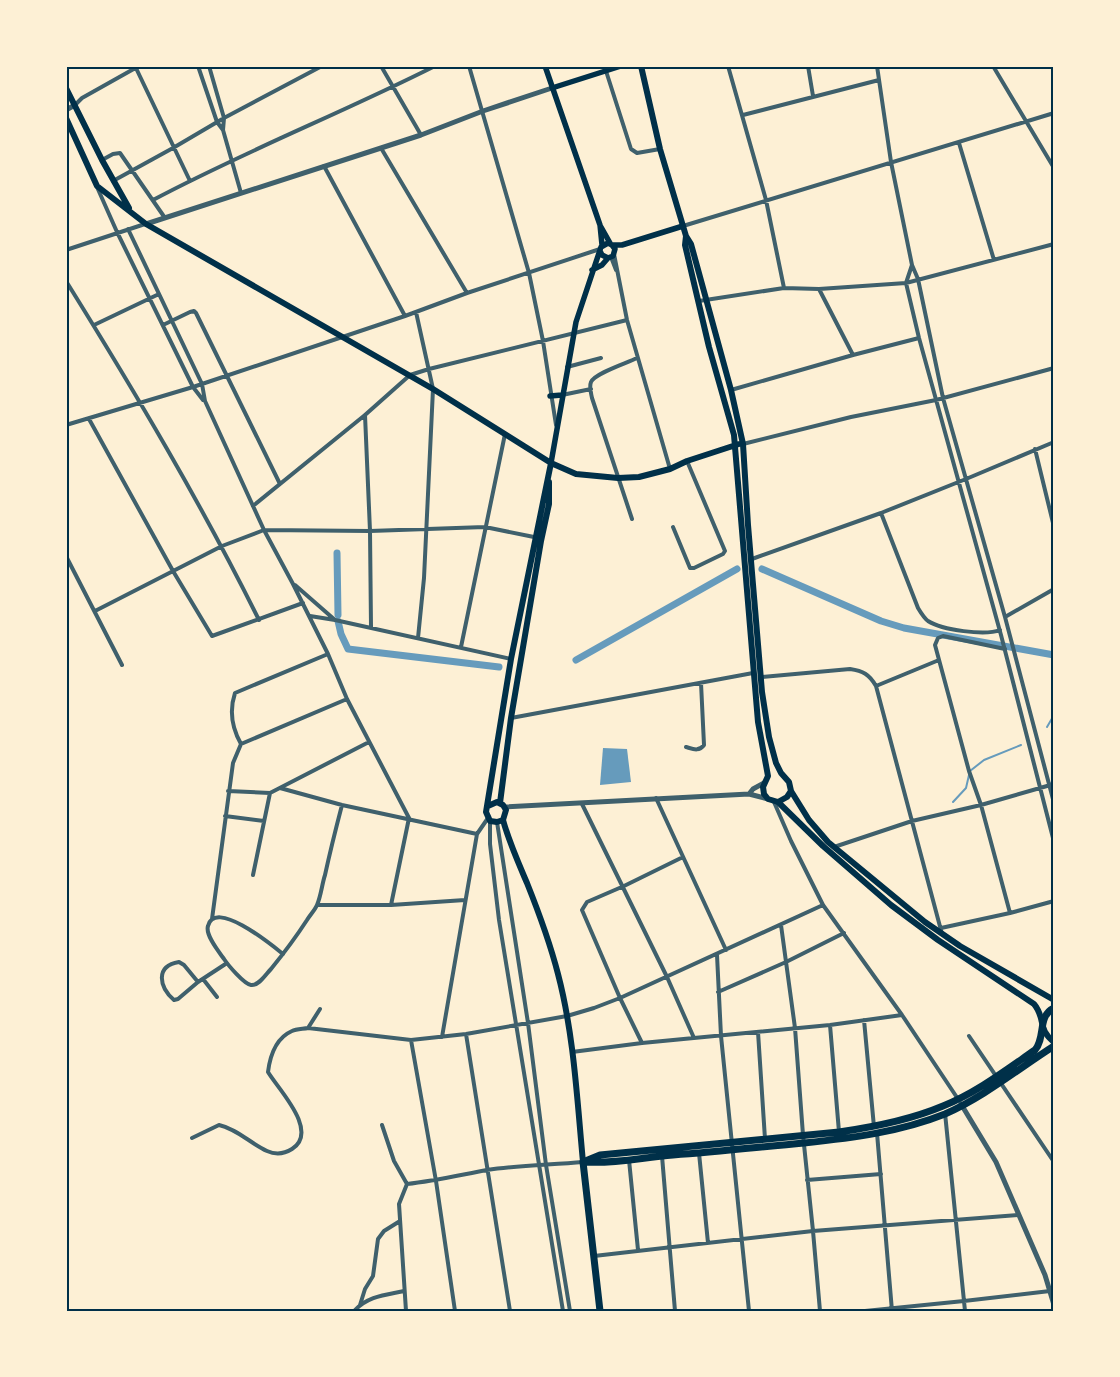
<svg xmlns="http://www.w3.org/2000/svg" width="1120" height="1377" font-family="'Work Sans',sans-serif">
<rect width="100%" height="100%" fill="#fdf0d5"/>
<path fill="#669bbc" d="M603 748 627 749 631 782 600 785Z"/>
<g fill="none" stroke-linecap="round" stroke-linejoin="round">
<path stroke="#669bbc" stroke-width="2" d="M1047 727 1054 715
M970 771 984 760 1021 745
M953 802 966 788 969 775"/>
<path stroke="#669bbc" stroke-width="7" d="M337 553 338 615
M762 569 881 621 904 628 1054 655
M338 621 341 634 348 649 499 667
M576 660 737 569"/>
<path stroke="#3f606c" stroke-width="4" d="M135 66 190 181
M198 66 217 122 223 130
M209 66 224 118 223 130 241 193
M381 66 421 135
M469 66 529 273 543 341 556 425
M728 66 766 200 784 288
M808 66 813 96
M877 66 891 162 912 265 918 279 943 398 1005 617 1054 803
M993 66 1054 168
M606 71 631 149 637 153 660 149
M75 105 82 98 139 66
M743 115 879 80
M959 143 994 260
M381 148 467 293
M102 160 113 154 120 153 165 218
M324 166 405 316
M113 181 173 148 224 118 322 66
M97 187 117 232 193 387 203 400
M153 200C245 151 342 113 435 66
M683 226 1054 113
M128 229 202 384 205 401 264 530 293 584 328 654 347 699 409 818
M66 250 145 224
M614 254 627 320 670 469
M611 257 616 270
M912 265 906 283 919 338 1001 635 1054 842
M66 281C135 392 201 503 259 620
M819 289 853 355
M699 301 784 288 819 289 906 283 1054 244
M416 312 433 389 424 578 418 638
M94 325 159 294
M163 325 190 312 194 311 196 313 280 484
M567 367 601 358
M731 390 853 355 919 338
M562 395 591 389
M365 415 370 531 371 627
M89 419 173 571 212 636 303 603
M66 425 193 387 405 316 467 293 600 249
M743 444 851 417 936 400 1054 368
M1035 449 1054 527
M253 506 365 415 410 375 429 369 627 320
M881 513 918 608C921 613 924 618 928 621 942 630 985 636 1000 630
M632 519 592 398C591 393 589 387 591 382 595 373 627 363 637 358
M673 527 690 568H694L723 554 725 551 687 461
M67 558 122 665
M752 559 881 513 966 479 1054 442
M295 585 335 620 511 659
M95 611 222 546 264 530 370 531 485 527 534 537
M310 616 335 620
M1005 617 1054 589
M461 647 505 434
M1005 649 943 636 938 638 935 645 969 771 981 805 1010 913
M762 677 850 669C863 671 869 674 876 686L942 934
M876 686 939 660
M511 718 753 673
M241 744C232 728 229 711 235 693L328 654
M241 744 347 699
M686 747C693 749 699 752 704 745L701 683
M280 788 342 805 477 834
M228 791 270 793 369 742
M656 798 726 950
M774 802 791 841 823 905 902 1015 958 1099
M582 804 667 977 694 1038
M225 816 264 821
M490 821V844L499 920 563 1311
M497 822 528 1023 546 1165 570 1311
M834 847 912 821 981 805 1054 784
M253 875 270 793
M317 905H391L465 900
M391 905 409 818
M212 919 233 763 241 744
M781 925 795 1028 803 1135 813 1231 820 1311
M941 928 1010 913 1054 901
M283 954C273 946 215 898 208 926 205 935 219 952 224 959 228 965 244 984 251 985 259 986 266 974 271 969 284 953 296 937 307 920 310 915 315 910 317 905 321 896 322 884 325 875 330 852 336 828 342 805
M717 955 721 1036 749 1311
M203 979 217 997
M198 982 184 965 179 962C155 966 159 987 174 1000L178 999 198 982 227 963
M718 992 786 962 844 933
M864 1020 874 1127
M830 1025 839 1132
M308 1028 320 1009
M758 1032 765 1139
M466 1034 510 1311
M969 1036 1054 1162
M442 1037 477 834 488 818
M411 1040 436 1181 455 1311
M642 1043 620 998 582 910 587 902 624 886 683 857
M572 1052 642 1043 830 1025 902 1015
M945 1113 965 1311
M382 1125 394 1161 407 1184
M877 1133 892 1311
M192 1138 219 1125C237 1129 250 1143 267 1151 276 1155 284 1154 292 1149 320 1131 278 1089 268 1072 270 1056 276 1038 292 1031 296 1029 303 1029 308 1028L411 1040 466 1034 567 1016 594 1008 620 998 823 905
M699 1153 708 1243
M662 1156 675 1311
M629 1160 638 1250
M807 1180 881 1174
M407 1184C434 1181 460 1175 487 1170 519 1165 551 1165 583 1162
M594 1256 813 1231 1019 1215
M360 1305 365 1289 373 1276 378 1239 384 1231 400 1221
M354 1311C368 1296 385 1295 404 1291
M406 1311 399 1204 407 1184
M865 1311 964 1301 1050 1291"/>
<path stroke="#3f606c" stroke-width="5" d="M66 110 75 105
M146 224 381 148 421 135 483 111 552 88
M749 794 753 789 764 783
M505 807 749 794 768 799
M961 1104 996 1162 1045 1275 1054 1305"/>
<path stroke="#003049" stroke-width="5.5" d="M545 66 600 225 602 245
M552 88 621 66
M601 227 610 243
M612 245H622L683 226
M592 270 602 265 608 258
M550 396 562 395
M551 463 576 322 601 247 608 243 612 245 615 249 613 256 608 258 602 255 600 251"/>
<path stroke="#003049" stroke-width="6" d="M641 66 660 149 686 236 691 244 731 390 743 444 748 525 762 692 769 737 776 763 781 773 789 782 791 791 809 820 828 842 925 922 960 946 1054 1000
M66 88 102 160 129 208
M66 118 97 186 146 224 433 389 551 463 576 474 618 478 639 477 670 469 687 461 739 444
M686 236 685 245 709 347 734 435 758 722 768 776 763 787 764 794 768 799 778 802 823 846 891 905 938 940 1034 1004C1046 1018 1037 1029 1054 1042
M778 802 787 797 791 791
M500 803 511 718 541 541 549 504V482
M488 806 497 802 503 805 506 810 503 820 497 822 490 821 486 812 511 659 551 463
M503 820C509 842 518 862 527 883 539 913 550 943 558 974 574 1035 577 1099 583 1162"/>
<path stroke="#003049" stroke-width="7" d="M583 1162 600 1155 839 1132C874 1127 910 1120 943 1106 976 1093 1006 1070 1035 1050 1046 1037 1037 1016 1054 1008
M583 1162 600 1311
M586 1162C615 1164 644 1157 673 1155 717 1152 760 1147 804 1143 852 1138 900 1132 945 1114 984 1097 1018 1069 1054 1046"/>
</g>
<rect width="1120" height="1377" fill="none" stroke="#fdf0d5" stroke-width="135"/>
<rect x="68" y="68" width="984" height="1242" fill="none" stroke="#003049" stroke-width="2"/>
</svg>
